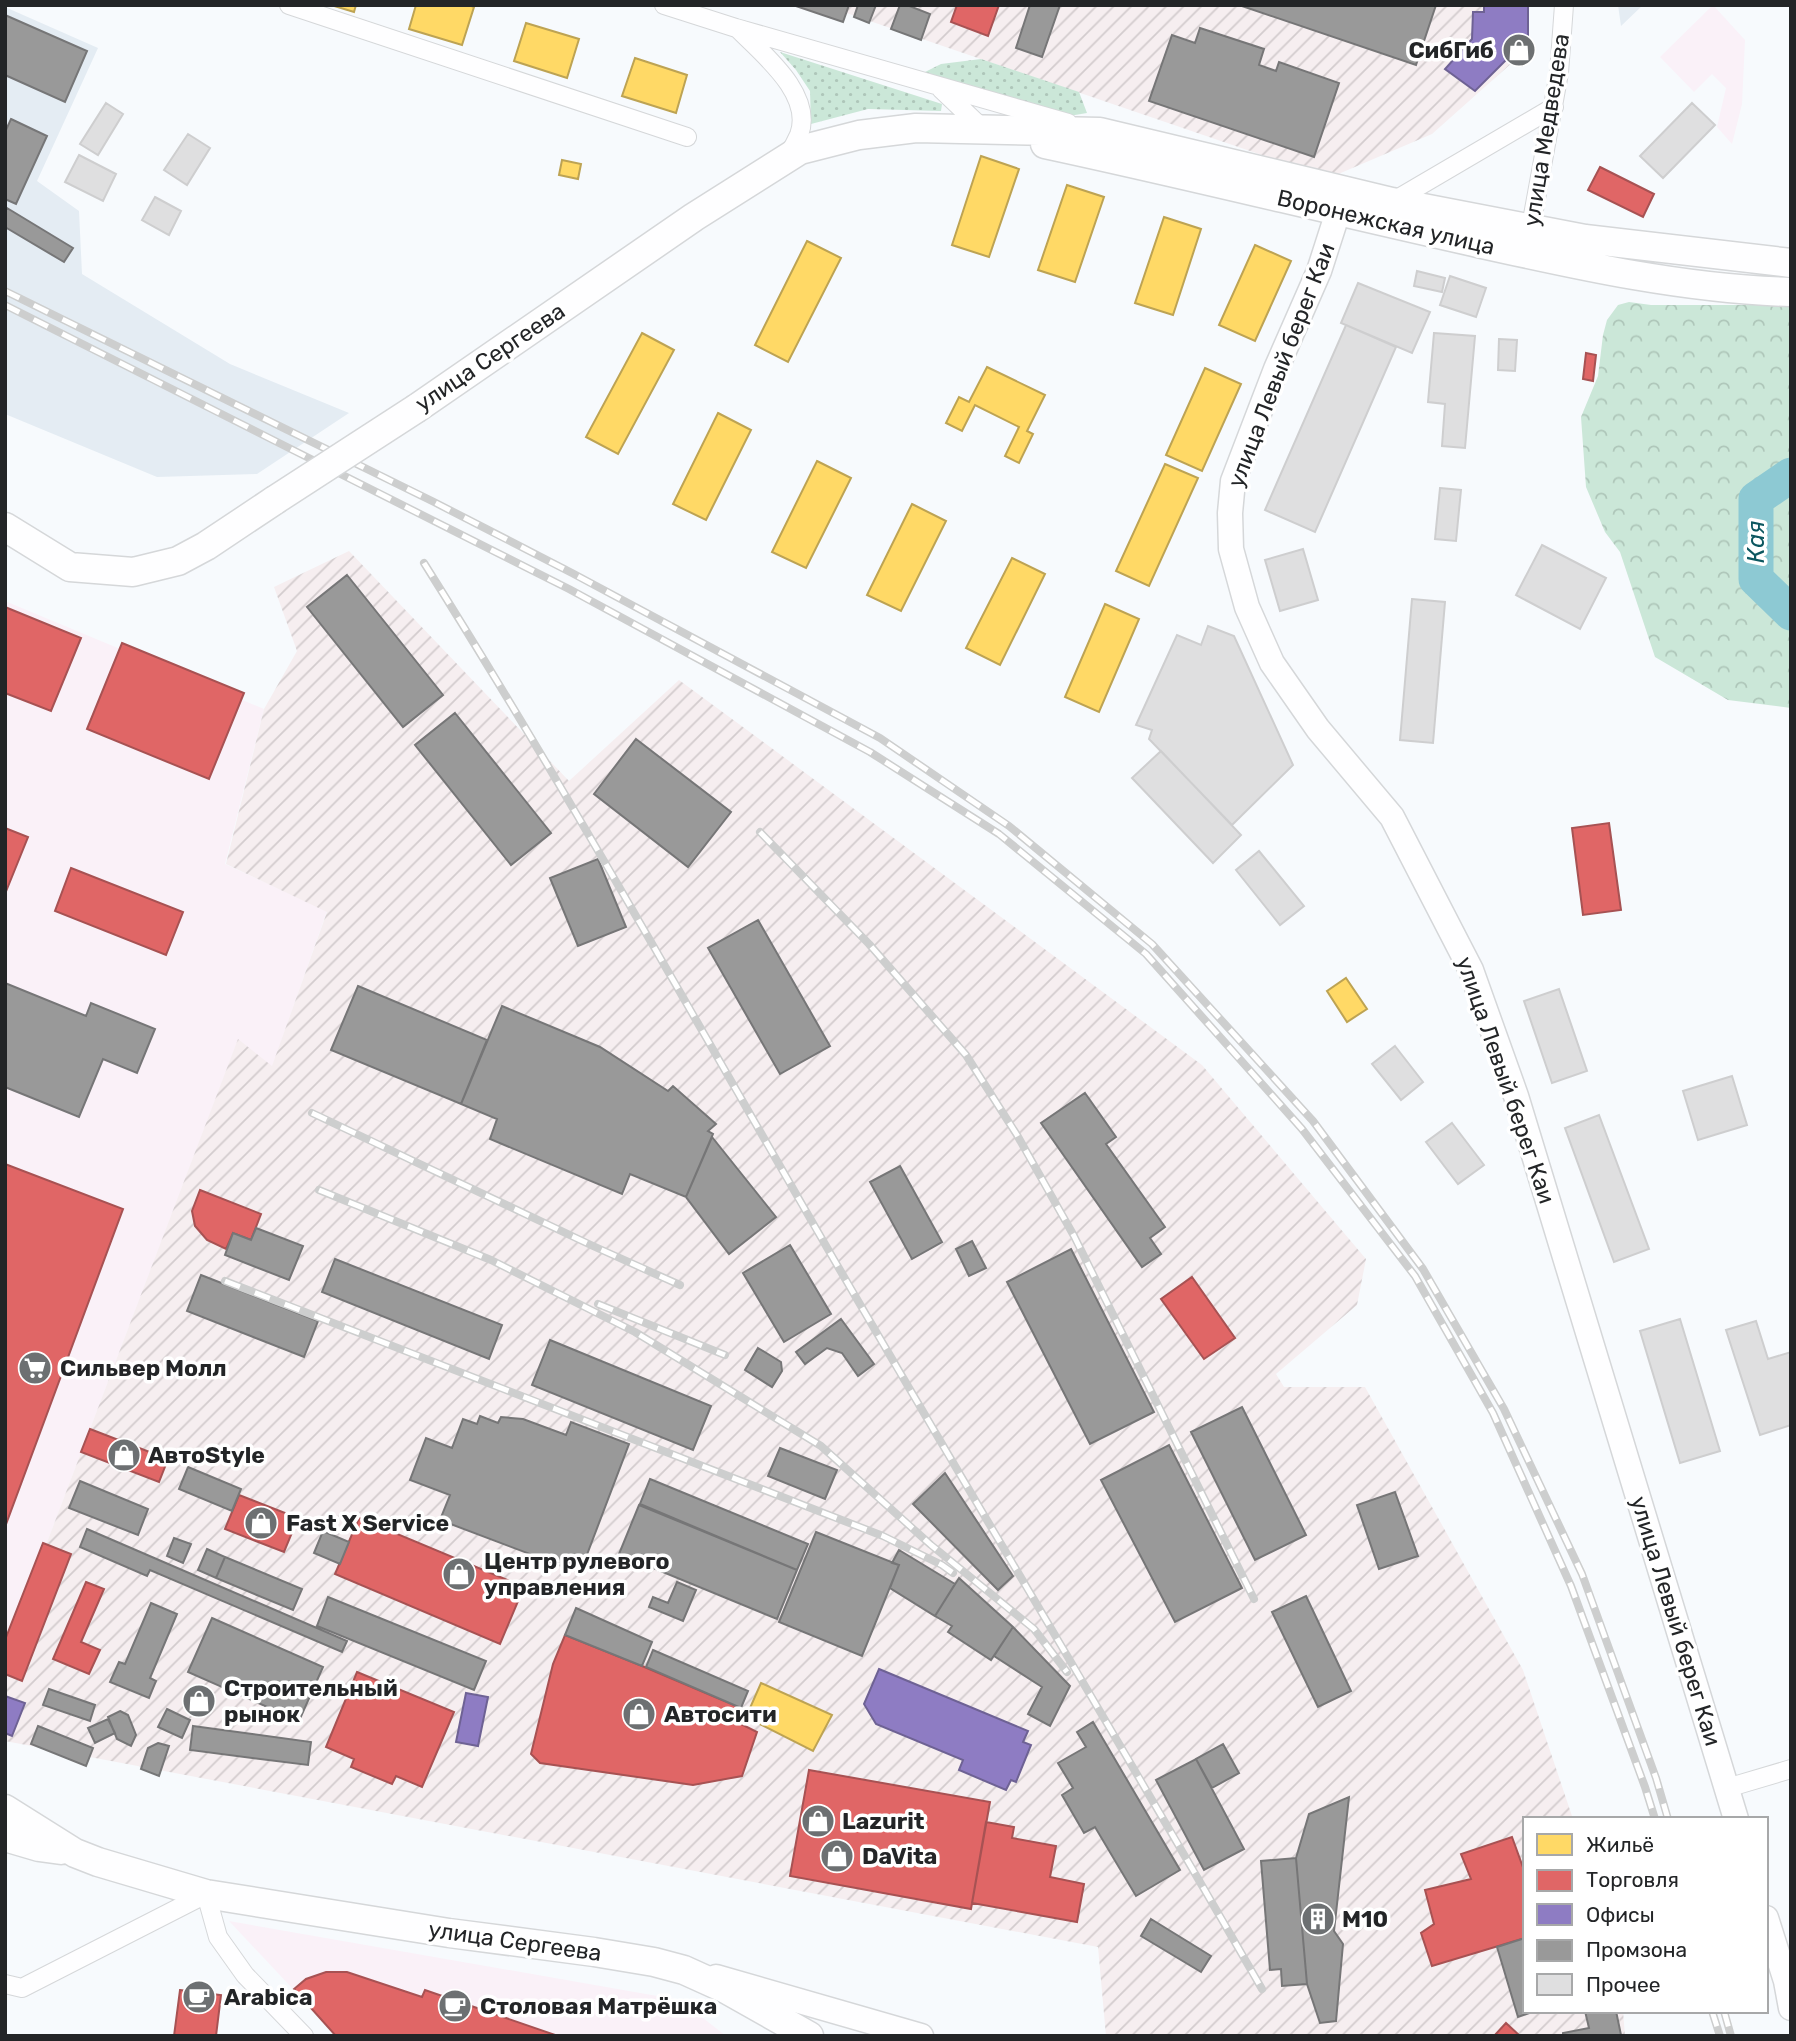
<svg xmlns="http://www.w3.org/2000/svg" width="1796" height="2041" font-family="Rubik,sans-serif">
<defs>
<pattern id="industrial-furrows" width="10" height="10" patternUnits="userSpaceOnUse" patternTransform="scale(1.75)"><rect width="10" height="10" fill="#f6eef0"/><path d="M-1 1l2-2M0 10L10 0M9 11l2-2" fill="none" stroke="#d3ccce"/></pattern>
<pattern id="grass-dots" width="8" height="8" patternUnits="userSpaceOnUse" patternTransform="scale(1.75)"><rect width="8" height="8" fill="#cbe7d8"/><path d="M2 2h.1M6 6h.1" fill="none" stroke="#aec6b9" stroke-width="1.8" stroke-linecap="round"/></pattern>
<pattern id="forest-crowns" width="20" height="18" patternUnits="userSpaceOnUse" patternTransform="scale(1.75)"><rect width="20" height="18" fill="#cbe7d8"/><path d="M2 6a3 3 0 1 1 6 0M12 15a3 3 0 1 1 6 0" fill="none" stroke="#aec6b9"/></pattern>
</defs>
<rect width="100%" height="100%" fill="#f7fafd"/>
<path fill="#faf1f8" d="M1713 5 1745 40 1742 104 1732 144 1717 127 1726 88 1712 74 1694 92 1660 57Z
M5 601 264 709 225 864 327 911 272 1067 238 1040 5 1653Z
M229 1921 680 2000 726 2036H337Z"/>
<path fill="url(#industrial-furrows)" d="M823 5H1514V61L1432 134 1329 178Z
M349 551 569 781 679 680 1202 1065 1366 1259 1357 1305 1276 1374 1284 1387H1365L1523 1670 1573 1819H1525V2011H1623L1625 2036H1106L1098 1947 5 1741V1653L238 1039 272 1066 327 912 226 864 264 709 297 651 274 587Z"/>
<path fill="#e4ecf3" d="M1618 5H1643L1621 26Z
M5 7 98 48 37 181 79 211 82 274 230 364 349 413 257 474 157 477 5 414Z"/>
<path fill="url(#grass-dots)" d="M780 52 942 104 941 111 868 109 811 124 810 91 796 70Z
M981 59 1079 92 1087 113 1069 116 923 73 941 64Z"/>
<path fill="url(#forest-crowns)" d="M1629 302 1651 305H1791V708L1728 700 1655 657 1620 552 1605 532 1586 487 1581 417 1598 376 1603 335 1607 320 1618 305Z"/>
<path fill="#ffd966" stroke="#bda353" stroke-width="2" d="M331 5H356L354 12Z
M416 5H469L474 7 462 45 409 29Z
M526 23 579 39 567 78 514 61Z
M635 58 687 75 676 113 622 96Z
M981 156 1019 169 989 257 952 245Z
M562 160 581 164 578 179 559 175Z
M1067 185 1104 197 1075 282 1038 270Z
M1164 217 1201 229 1173 315 1135 303Z
M807 241 841 258 788 362 755 345Z
M1255 245 1291 261 1255 341 1219 325Z
M642 333 674 350 618 454 586 437Z
M987 367 1045 395 1027 431 1033 434 1019 463 1005 456 1019 427 975 405 962 431 946 423 959 397 969 402Z
M1205 368 1241 384 1202 471 1166 455Z
M718 413 751 430 706 520 673 504Z
M817 461 851 478 806 568 772 552Z
M1165 464 1198 478 1149 586 1116 571Z
M912 504 946 521 901 611 867 595Z
M1012 558 1045 574 1000 665 966 648Z
M1105 604 1139 619 1099 712 1065 697Z
M1346 978 1367 1009 1347 1022 1327 991Z
M761 1683 832 1715 813 1751 746 1717Z"/>
<path fill="#e06666" stroke="#a75253" stroke-width="2" d="M957 5H999L988 36 951 22Z
M1600 167 1654 194 1643 217 1588 190Z
M1586 353 1596 355 1593 381 1583 379Z
M5 607 81 638 51 711 5 693Z
M122 643 244 693 209 779 87 729Z
M1609 823 1621 910 1583 915 1572 828Z
M5 828 28 837 5 894Z
M71 868 183 912 166 955 55 911Z
M5 1164 123 1209 5 1527Z
M200 1190 261 1214 251 1240 233 1233 226 1249 207 1240 195 1226 192 1211Z
M1192 1277 1235 1338 1204 1359 1161 1299Z
M90 1429 168 1459 159 1482 81 1452Z
M239 1495 298 1518 284 1552 225 1529Z
M359 1518 524 1587 500 1644 335 1574Z
M43 1543 71 1554 22 1681 5 1674V1640Z
M86 1582 104 1589 81 1642 100 1650 89 1674 53 1659Z
M565 1635 642 1666 741 1708 735 1721 757 1732 742 1776 693 1785 540 1763 531 1754 553 1664Z
M357 1672 454 1712 422 1787 396 1776 392 1784 351 1767 354 1759 326 1747Z
M809 1770 990 1802 971 1909 790 1876Z
M986 1822 1014 1827 1012 1838 1056 1846 1050 1877 1084 1884 1077 1922 972 1903Z
M1512 1837 1525 1873V1938L1432 1966 1421 1933 1434 1924 1425 1890 1471 1879 1461 1854Z
M326 1972H347L422 1997 425 1990 558 2036H336L294 1989 306 1979Z
M180 1990 221 1995 216 2036H174Z
M1506 2023 1520 2036H1494Z"/>
<path fill="#8e7cc3" stroke="#6e6294" stroke-width="2" d="M1484 5H1528V38L1475 91 1445 69 1472 39 1473 12H1484Z
M879 1669 1028 1731 1023 1742 1031 1745 1016 1782 1011 1780 1006 1790 959 1770 963 1760 876 1724 864 1704Z
M466 1693 488 1697 478 1746 456 1742Z
M5 1696 25 1703 12 1736 5 1733Z"/>
<path fill="#999" stroke="#767677" stroke-width="2" d="M793 5H849L843 22Z
M858 5H876L869 23 854 17Z
M900 5H907L930 14 921 40 891 29Z
M1030 5H1060L1042 57 1016 48Z
M1239 5H1436L1416 65Z
M5 15 87 51 65 102 5 75Z
M1200 28 1264 49 1259 65 1276 71 1279 62 1339 83 1314 157 1149 101 1172 35 1195 43Z
M11 119 47 136 16 204 5 199V132Z
M7 208 73 248 64 262 5 227V211Z
M347 575 443 695 403 727 307 607Z
M455 713 551 833 511 865 415 745Z
M636 739 731 812 688 867 594 794Z
M598 859 626 927 578 946 550 878Z
M758 920 830 1046 780 1074 708 948Z
M5 983 86 1016 91 1003 155 1029 137 1073 103 1059 79 1117 5 1087Z
M358 986 487 1040 461 1104 331 1050Z
M502 1006 600 1047 668 1091 673 1086 716 1124 708 1131 713 1134 686 1197 630 1174 622 1194 490 1139 497 1119 461 1104Z
M1085 1093 1116 1137 1106 1144 1165 1227 1150 1238 1161 1254 1142 1267 1041 1123Z
M712 1137 776 1217 729 1254 686 1197Z
M900 1166 942 1242 912 1259 870 1182Z
M256 1228 303 1246 289 1280 225 1255 233 1233 251 1240Z
M972 1241 986 1268 969 1276 956 1249Z
M790 1245 831 1314 784 1342 743 1273Z
M1071 1249 1154 1412 1090 1444 1007 1282Z
M335 1259 502 1325 489 1359 322 1292Z
M201 1275 318 1321 304 1357 187 1311Z
M841 1319 874 1364 858 1376 842 1353 827 1348 805 1364 796 1352Z
M550 1340 711 1406 693 1450 532 1385Z
M758 1348 781 1362 782 1371 772 1387 745 1370Z
M1242 1407 1306 1535 1255 1560 1191 1432Z
M480 1416 498 1423 501 1417 523 1419 566 1435 571 1422 629 1444 580 1573 440 1520 450 1495 410 1480 426 1438 452 1448 463 1419 477 1424Z
M1169 1445 1242 1588 1175 1622 1101 1480Z
M780 1448 837 1470 825 1499 768 1476Z
M188 1467 241 1489 232 1511 179 1489Z
M945 1473 1013 1576 998 1590 913 1504Z
M650 1479 808 1544 797 1570 640 1504Z
M80 1481 148 1509 138 1535 69 1508Z
M1395 1492 1418 1556 1379 1569 1357 1505Z
M639 1505 797 1570 777 1619 619 1554Z
M87 1529 347 1641 342 1652 150 1570 147 1576 80 1547Z
M323 1531 349 1542 340 1564 314 1553Z
M816 1532 899 1565 862 1656 779 1622Z
M174 1538 191 1544 183 1563 167 1556Z
M207 1549 225 1557 216 1578 198 1570Z
M899 1550 955 1584 935 1616 890 1588 899 1565 892 1563Z
M225 1557 302 1589 293 1610 216 1578Z
M959 1578 1013 1627 991 1660 948 1632 952 1626 935 1616Z
M677 1582 696 1590 683 1621 649 1607 653 1597 668 1603Z
M1306 1596 1351 1691 1318 1707 1272 1612Z
M328 1597 486 1661 474 1690 317 1626Z
M151 1603 177 1614 150 1678 156 1681 149 1698 110 1682 119 1662 125 1664Z
M576 1608 652 1642 642 1666 565 1635Z
M212 1618 323 1667 299 1721 188 1672Z
M1013 1627 1070 1686 1050 1726 1028 1714 1042 1687 994 1656Z
M653 1650 748 1691 741 1708 646 1667Z
M49 1689 95 1705 90 1721 43 1705Z
M167 1709 190 1720 182 1738 158 1727Z
M120 1711 128 1715 136 1735 131 1746 117 1739 108 1717Z
M108 1719 115 1733 95 1743 88 1728Z
M1093 1722 1180 1870 1136 1896 1095 1827 1084 1833 1062 1795 1073 1788 1058 1763 1086 1747 1077 1732Z
M38 1726 93 1748 86 1766 31 1744Z
M193 1726 311 1742 308 1765 190 1750Z
M158 1743 169 1746 159 1776 141 1769 148 1748Z
M1223 1744 1239 1773 1212 1788 1196 1759Z
M1196 1759 1244 1849 1204 1870 1156 1780Z
M1349 1797 1334 1931 1343 1944 1336 2021 1320 2023 1307 1984 1296 1858 1309 1814Z
M1296 1858 1307 1984 1282 1986 1281 1969 1270 1970 1261 1861Z
M1151 1919 1211 1956 1201 1972 1141 1936Z
M1525 1938V2011H1535L1518 2017 1497 1947Z
M1585 2011H1616L1621 2035 1563 2036V2033L1589 2028Z"/>
<g fill="none" stroke-linecap="round" stroke-linejoin="round">
<path stroke="#8dc9d3" stroke-width="35" d="M1791 475 1756 499V579L1791 613"/>
</g>
<path fill="#dfdfe0" stroke="#cececf" stroke-width="2" d="M106 103 123 114 98 155 80 144Z
M1692 103 1715 125 1663 178 1640 156Z
M188 134 210 148 187 185 164 170Z
M79 155 116 174 103 201 65 182Z
M155 197 181 211 169 235 142 220Z
M1417 271 1445 278 1442 292 1414 286Z
M1450 276 1486 288 1476 317 1440 305Z
M1358 283 1430 312 1412 353 1341 323Z
M1346 325 1396 347 1315 532 1265 510Z
M1434 333 1475 336 1465 448 1442 446 1445 404 1428 402Z
M1499 339 1517 340 1515 371 1498 370Z
M1440 488 1461 490 1456 541 1435 539Z
M1542 545 1606 578 1580 629 1516 595Z
M1303 549 1318 600 1280 611 1265 560Z
M1412 599 1445 602 1433 743 1400 740Z
M1208 626 1234 636 1293 765 1232 825 1149 739 1152 730 1136 725 1177 635 1201 645Z
M1161 751 1241 835 1213 863 1132 778Z
M1259 851 1304 906 1280 925 1236 870Z
M1559 989 1587 1071 1552 1083 1524 1001Z
M1395 1046 1423 1082 1401 1100 1372 1064Z
M1732 1076 1747 1125 1698 1140 1683 1091Z
M1599 1115 1649 1249 1614 1262 1565 1128Z
M1452 1123 1484 1165 1458 1184 1426 1142Z
M1680 1319 1720 1451 1680 1463 1640 1331Z
M1756 1321 1768 1359 1791 1352V1425L1760 1435 1726 1330Z"/>
<g fill="none" stroke-linecap="round" stroke-linejoin="round">
<defs>
<path id="street" d="M289 5 687 137
M664 5 736 28 1068 123
M739 30C764 55 814 95 799 135 796 142 792 149 788 155
M941 89 984 130
M1392 202 1554 107
M1529 237 1559 73 1564 5
M1727 1788 1791 1769
M5 1984 22 1988 206 1894 218 1937 245 1975 304 2036"/>
<path id="secondary" d="M1341 191 1338 212 1319 271 1276 369 1233 481 1230 513 1231 549 1247 607 1272 663 1318 729 1392 817 1471 970 1516 1096 1736 1819
M1766 1918 1786 1981 1791 2008
M716 1977 921 2036"/>
<path id="primary" d="M1045 144C1190 175 1333 211 1478 243 1581 266 1685 289 1791 292
M417 408 694 217 800 150 859 135 916 128 1100 132 1392 202 1585 239 1791 263
M5 527 70 567 133 572 178 561 206 546 275 500
M5 1809 75 1853 98 1862 206 1894 449 1933 594 1952 654 1962 684 1970 726 1989 809 2036
M5 1837 39 1847 61 1850"/>
</defs>
<use href="#street" stroke="#d5d7d9" stroke-width="20"/>
<use href="#secondary" stroke="#d5d7d9" stroke-width="27"/>
<use href="#primary" stroke="#d5d7d9" stroke-width="31"/>
<use href="#street" stroke="#fefeff" stroke-width="18"/>
<use href="#secondary" stroke="#fefeff" stroke-width="24"/>
<use href="#primary" stroke="#fefeff" stroke-width="28"/>
<defs>
<path id="rail" d="M5 291 434 502 572 573 880 738 1009 826 1152 944 1313 1121 1423 1269 1504 1409 1582 1574 1656 1778 1668 1819
M5 305 569 589 870 752 999 834 1146 954 1302 1129 1415 1276 1493 1413 1571 1586 1645 1787 1655 1819
M424 563C567 790 698 1025 833 1258 975 1502 1121 1744 1262 1989
M760 832 869 944 966 1055 1017 1135 1074 1236 1254 1599
M312 1113 593 1246 680 1285
M319 1190 491 1260 635 1332 821 1446 931 1545 1034 1629 1067 1672
M225 1281 883 1536 942 1565 953 1573
M598 1304 725 1355
M1712 2011 1720 2036
M1724 2011 1731 2036"/>
</defs>
<use href="#rail" stroke="#cdcece" stroke-width="8"/>
<use href="#rail" stroke="#fff" stroke-width="5" stroke-dasharray="16" stroke-linecap="butt"/>
<defs>
<path id="primary-bridge" d="M275 500 417 408"/>
</defs>
<use href="#primary-bridge" stroke="#d5d7d9" stroke-width="31" stroke-linecap="butt"/>
<use href="#primary-bridge" stroke="#fefeff" stroke-width="28"/>
</g>
<defs>
<symbol id="shop-disc" viewBox="-11 -11 22 22"><circle r="9.5" fill="#6d7072" stroke="#fff"/><path d="M-5-2.5h2.3a2.7 3.5 0 0 1 5.4 0H5L5.5 6h-11ZM-1.5-2.5h3a1.5 2.3 0 0 0-3 0Z" fill="#fff"/></symbol>
<symbol id="supermarket-disc" viewBox="-11 -11 22 22"><circle r="9.5" fill="#6d7072" stroke="#fff"/><path d="M-6-5.5h2.5l.6 2H6L4.5 2H-2.5L-4.4-4H-6ZM-1.5 3.2a1.3 1.3 0 1 0 .1 0ZM3 3.2a1.3 1.3 0 1 0 .1 0Z" fill="#fff"/></symbol>
<symbol id="building-disc" viewBox="-11 -11 22 22"><circle r="9.5" fill="#6d7072" stroke="#fff"/><path d="M-4-6H4V6H1V3H-1V6H-4ZM-2.5-4.3h1.7v1.8h-1.7ZM.8-4.3h1.7v1.8H.8ZM-2.5-1h1.7V.8h-1.7ZM.8-1h1.7V.8H.8Z" fill="#fff"/></symbol>
<symbol id="cafe-disc" viewBox="-11 -11 22 22"><circle r="9.5" fill="#6d7072" stroke="#fff"/><path d="M-5.5-4.5H6V0H3Q3 3.5 0 3.5H-2.5Q-5.5 3.5-5.5 0ZM3-3.2v2h1.7v-2ZM-6 4.5H4V6H-6Z" fill="#fff"/></symbol>
</defs>
<g fill-rule="evenodd">
<use href="#shop-disc" x="1500" y="31" width="38" height="38"/>
<use href="#supermarket-disc" x="16" y="1349" width="38" height="38"/>
<use href="#shop-disc" x="105" y="1436" width="38" height="38"/>
<use href="#shop-disc" x="242" y="1504" width="38" height="38"/>
<use href="#shop-disc" x="440" y="1555" width="38" height="38"/>
<use href="#shop-disc" x="180" y="1682" width="38" height="38"/>
<use href="#shop-disc" x="620" y="1695" width="38" height="38"/>
<use href="#shop-disc" x="799" y="1802" width="38" height="38"/>
<use href="#shop-disc" x="818" y="1837" width="38" height="38"/>
<use href="#building-disc" x="1299" y="1900" width="38" height="38"/>
<use href="#cafe-disc" x="180" y="1978" width="38" height="38"/>
<use href="#cafe-disc" x="436" y="1987" width="38" height="38"/>
</g>
<g text-anchor="middle" stroke-width="7" stroke-linejoin="round" paint-order="stroke">
<g font-size="23" font-weight="bold" fill="#232527" stroke="#fff" text-anchor="start">
<text x="1494" y="58" text-anchor="end">СибГиб</text>
<text x="60" y="1376">Сильвер Молл</text>
<text x="148" y="1463">АвтоStyle</text>
<text x="286" y="1531">Fast X Service</text>
<text x="484" y="1569">Центр рулевого<tspan x="484" dy="26">управления</tspan></text>
<text x="224" y="1696">Строительный<tspan x="224" dy="26">рынок</tspan></text>
<text x="664" y="1722">Автосити</text>
<text x="842" y="1829">Lazurit</text>
<text x="862" y="1864">DaVita</text>
<text x="1342" y="1927">M10</text>
<text x="224" y="2005">Arabica</text>
<text x="480" y="2014">Столовая Матрёшка</text>
</g>
<g font-size="23" fill="#232527" stroke="#fff">
<text transform="translate(1546 130) rotate(-81)" y="8">улица Медведева</text>
<text transform="translate(1386 222) rotate(13)" y="8">Воронежская улица</text>
<text transform="translate(490 357) rotate(-34)" y="8">улица Сергеева</text>
<text transform="translate(1281 365) rotate(-69)" y="8">улица Левый берег Каи</text>
<text transform="translate(1506 1080) rotate(71)" y="8">улица Левый берег Каи</text>
<text transform="translate(1676 1621) rotate(73)" y="8">улица Левый берег Каи</text>
<text transform="translate(515 1941) rotate(8)" y="8">улица Сергеева</text>
</g>
<g font-size="24" font-style="italic" fill="#0c5760" stroke="#fff">
<text transform="translate(1756 542) rotate(-90)" y="8">Кая</text>
</g>
</g>
<rect width="1796" height="2041" fill="none" stroke="#232527" stroke-width="14"/>
<rect x="1523" y="1817" width="245" height="196" fill="#ffffff" stroke="#a7a8a9" stroke-width="2"/>
<rect x="1537" y="1834" width="35" height="21" fill="#ffd966" stroke="#a7a8a9" stroke-width="2"/>
<text x="1586" y="1852" font-size="21" fill="#232527">Жильё</text>
<rect x="1537" y="1870" width="35" height="21" fill="#e06666" stroke="#a7a8a9" stroke-width="2"/>
<text x="1586" y="1887" font-size="21" fill="#232527">Торговля</text>
<rect x="1537" y="1904" width="35" height="21" fill="#8e7cc3" stroke="#a7a8a9" stroke-width="2"/>
<text x="1586" y="1922" font-size="21" fill="#232527">Офисы</text>
<rect x="1537" y="1940" width="35" height="21" fill="#999999" stroke="#a7a8a9" stroke-width="2"/>
<text x="1586" y="1957" font-size="21" fill="#232527">Промзона</text>
<rect x="1537" y="1974" width="35" height="21" fill="#dfdfe0" stroke="#a7a8a9" stroke-width="2"/>
<text x="1586" y="1992" font-size="21" fill="#232527">Прочее</text>
</svg>
